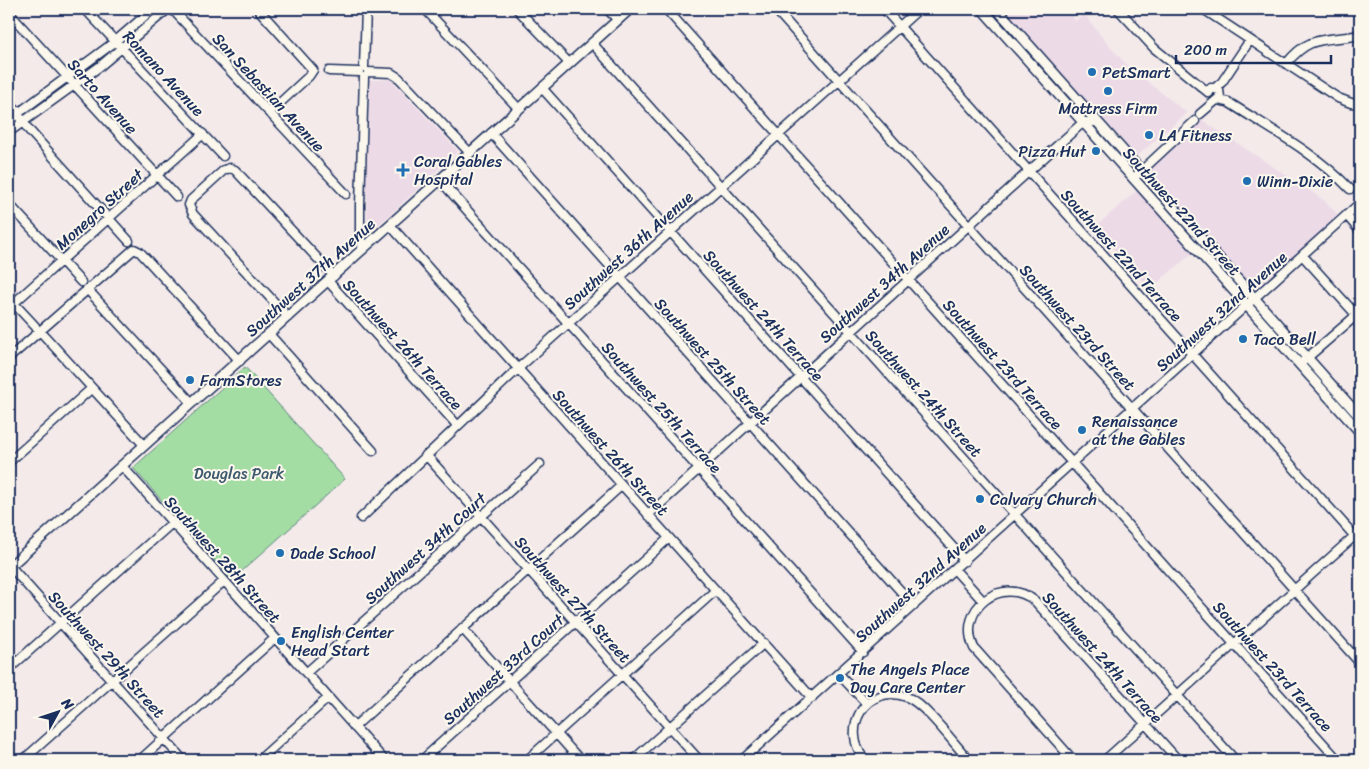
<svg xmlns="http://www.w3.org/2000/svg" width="1369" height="769" font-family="Sriracha,sans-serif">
<rect width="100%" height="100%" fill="#f4eaea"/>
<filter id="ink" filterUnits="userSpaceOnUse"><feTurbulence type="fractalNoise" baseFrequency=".02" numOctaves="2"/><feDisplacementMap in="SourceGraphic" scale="10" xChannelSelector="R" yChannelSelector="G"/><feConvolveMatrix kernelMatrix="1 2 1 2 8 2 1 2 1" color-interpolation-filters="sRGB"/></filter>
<g filter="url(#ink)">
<path fill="#ecdae7" d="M1002 9H1067L1075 21 1073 23 1084 14 1109 46 1130 68 1187 113 1137 156Z
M370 80H391L458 151 393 212 372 230 368 231 366 188Z
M1202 120 1325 201 1339 216 1256 291 1209 239 1150 289 1094 228 1153 177 1148 170Z"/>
<path fill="#a3dda3" stroke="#5f8680" d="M245 367 345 479 232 580 133 468Z"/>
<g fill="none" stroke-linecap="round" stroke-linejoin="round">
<defs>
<path id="minor" d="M85 9 223 156
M172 9 346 194
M258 9 313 70 309 76 269 113
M425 9 519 109
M517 9 569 63
M607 9 618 20
M666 9 1338 760
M775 9 1360 663
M884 9 1360 542
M1118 9 1154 48 1209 93
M1203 9 1338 98 1351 103 1360 104
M9 13 177 197
M592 43 1235 760
M1286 64C1311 33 1325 42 1360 35
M364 67 366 9
M329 71 359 72
M368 72 391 73 399 78 470 153
M542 88 965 561
M1215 88 1222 82 1250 40
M9 100 28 129 129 241
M1218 100 1228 102C1270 129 1316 153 1350 189
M1200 114 1220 97 1219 90 1211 88
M9 120 112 44 153 9
M9 132 99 67 168 9
M491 133 914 606
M1138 174 1195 121
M440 180 863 652
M9 204 81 282
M1347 216 1360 231
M390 225 812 698
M363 249 360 237V205L364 77
M1303 256 1360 319
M328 281 457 425
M87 289 192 403
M9 298 35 326
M14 303 203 134
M288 317 193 214 189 205 191 200 224 170 230 168 235 170 334 276
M40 331 144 445
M269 334 373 451
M9 358 134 249 140 252 240 361
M1300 364 1359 313
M426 455 699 760
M9 462 92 388
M122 466 384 760
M648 515 1079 126 1086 122H1097
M361 518 523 364 919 9
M10 566 183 760
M955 570 983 601
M462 628 580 760
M9 669 172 523
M306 673 540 464
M839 674 867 704
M354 727 622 485
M23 760 224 581
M140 760 275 638
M259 760 328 698
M422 760 669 538
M527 760 716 590
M633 760 764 643
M742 760 1360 203
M865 760C839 729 866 682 907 697 925 704 955 745 969 760
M1073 760 974 648C956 609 1002 574 1035 601L1178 760
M1105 760 1360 531"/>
<path id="major" d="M982 9 1360 432
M997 9 1360 417
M9 567 630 9"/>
</defs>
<use href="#minor" stroke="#1b2f5e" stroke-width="11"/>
<use href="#major" stroke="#1b2f5e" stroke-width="12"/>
<use href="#minor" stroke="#fbf7ec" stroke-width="8"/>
<use href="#major" stroke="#fbf7ec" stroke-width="9"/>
</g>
</g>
<g fill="#1f6fb2" stroke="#fbf7ec" stroke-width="2">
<circle cx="1092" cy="72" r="5"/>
<circle cx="1108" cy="91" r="5"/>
<circle cx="1149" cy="135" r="5"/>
<circle cx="1096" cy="151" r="5"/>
<path d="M400.5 162.5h5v5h5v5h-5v5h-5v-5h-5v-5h5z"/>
<circle cx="1247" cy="181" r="5"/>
<circle cx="1243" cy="339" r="5"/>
<circle cx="190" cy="380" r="5"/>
<circle cx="1082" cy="430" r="5"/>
<circle cx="980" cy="499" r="5"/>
<circle cx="280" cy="553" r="5"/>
<circle cx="281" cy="641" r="5"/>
<circle cx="840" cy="678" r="5"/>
</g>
<g text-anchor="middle" stroke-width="4" stroke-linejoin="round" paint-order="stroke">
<g font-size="16" fill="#1b2f5e" stroke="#fbf7ec" text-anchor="start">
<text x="1102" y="78">PetSmart</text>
<text x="1108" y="114" text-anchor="middle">Mattress Firm</text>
<text x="1159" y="141">LA Fitness</text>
<text x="1086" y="157" text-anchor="end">Pizza Hut</text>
<text x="414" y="167">Coral Gables<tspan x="414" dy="18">Hospital</tspan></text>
<text x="1257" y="187">Winn-Dixie</text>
<text x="1253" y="345">Taco Bell</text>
<text x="200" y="386">FarmStores</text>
<text x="1092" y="427">Renaissance<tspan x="1092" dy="18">at the Gables</tspan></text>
<text x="990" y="505">Calvary Church</text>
<text x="290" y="559">Dade School</text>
<text x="291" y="638">English Center<tspan x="291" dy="18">Head Start</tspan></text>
<text x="850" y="675">The Angels Place<tspan x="850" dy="18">Day Care Center</tspan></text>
</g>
<g font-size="16" fill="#1b2f5e" stroke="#fbf7ec">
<text transform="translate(164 73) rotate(47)" y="6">Romano Avenue</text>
<text transform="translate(269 92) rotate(47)" y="6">San Sebastian Avenue</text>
<text transform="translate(103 96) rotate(48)" y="6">Sarto Avenue</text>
<text transform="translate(99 209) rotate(-42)" y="6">Monegro Street</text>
<text transform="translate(1182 211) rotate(48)" y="6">Southwest 22nd Street</text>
<text transform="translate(628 250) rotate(-42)" y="6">Southwest 36th Avenue</text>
<text transform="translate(1122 255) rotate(48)" y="6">Southwest 22nd Terrace</text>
<text transform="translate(310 277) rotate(-42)" y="6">Southwest 37th Avenue</text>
<text transform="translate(884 283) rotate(-42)" y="6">Southwest 34th Avenue</text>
<text transform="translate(1221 311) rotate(-42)" y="6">Southwest 32nd Avenue</text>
<text transform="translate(764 315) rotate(48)" y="6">Southwest 24th Terrace</text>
<text transform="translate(1078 327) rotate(48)" y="6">Southwest 23rd Street</text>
<text transform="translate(403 344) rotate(48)" y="6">Southwest 26th Terrace</text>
<text transform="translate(713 361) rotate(48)" y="6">Southwest 25th Street</text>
<text transform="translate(1003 364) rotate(48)" y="6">Southwest 23rd Terrace</text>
<text transform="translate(924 393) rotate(48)" y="6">Southwest 24th Street</text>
<text transform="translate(662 407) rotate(48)" y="6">Southwest 25th Terrace</text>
<text transform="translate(611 452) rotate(48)" y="6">Southwest 26th Street</text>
<text transform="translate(425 548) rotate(-42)" y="6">Southwest 34th Court</text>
<text transform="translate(223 559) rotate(48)" y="6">Southwest 28th Street</text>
<text transform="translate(920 582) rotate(-42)" y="6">Southwest 32nd Avenue</text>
<text transform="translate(573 599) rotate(48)" y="6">Southwest 27th Street</text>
<text transform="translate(107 654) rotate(48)" y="6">Southwest 29th Street</text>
<text transform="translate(1103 657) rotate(48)" y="6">Southwest 24th Terrace</text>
<text transform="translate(1273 666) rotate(48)" y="6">Southwest 23rd Terrace</text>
<text transform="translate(503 669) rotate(-42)" y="6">Southwest 33rd Court</text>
</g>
<g font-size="16" fill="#3d5a6f" stroke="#fbf7ec">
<text x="239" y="479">Douglas Park</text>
</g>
</g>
<rect width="1369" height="769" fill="none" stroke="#fbf7ec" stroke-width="30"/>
<rect x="15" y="15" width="1339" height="739" fill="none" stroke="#1b2f5e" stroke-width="2" filter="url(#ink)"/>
<g transform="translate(58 712) rotate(50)" stroke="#fbf7ec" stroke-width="4" paint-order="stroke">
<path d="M0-4L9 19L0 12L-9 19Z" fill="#1b2f5e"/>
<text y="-8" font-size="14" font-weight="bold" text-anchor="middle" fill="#1b2f5e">N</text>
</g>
<path d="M1176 55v8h155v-8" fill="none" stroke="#1b2f5e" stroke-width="2.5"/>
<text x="1184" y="55" font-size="15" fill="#1b2f5e" stroke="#fbf7ec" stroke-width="4" paint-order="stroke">200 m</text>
</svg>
